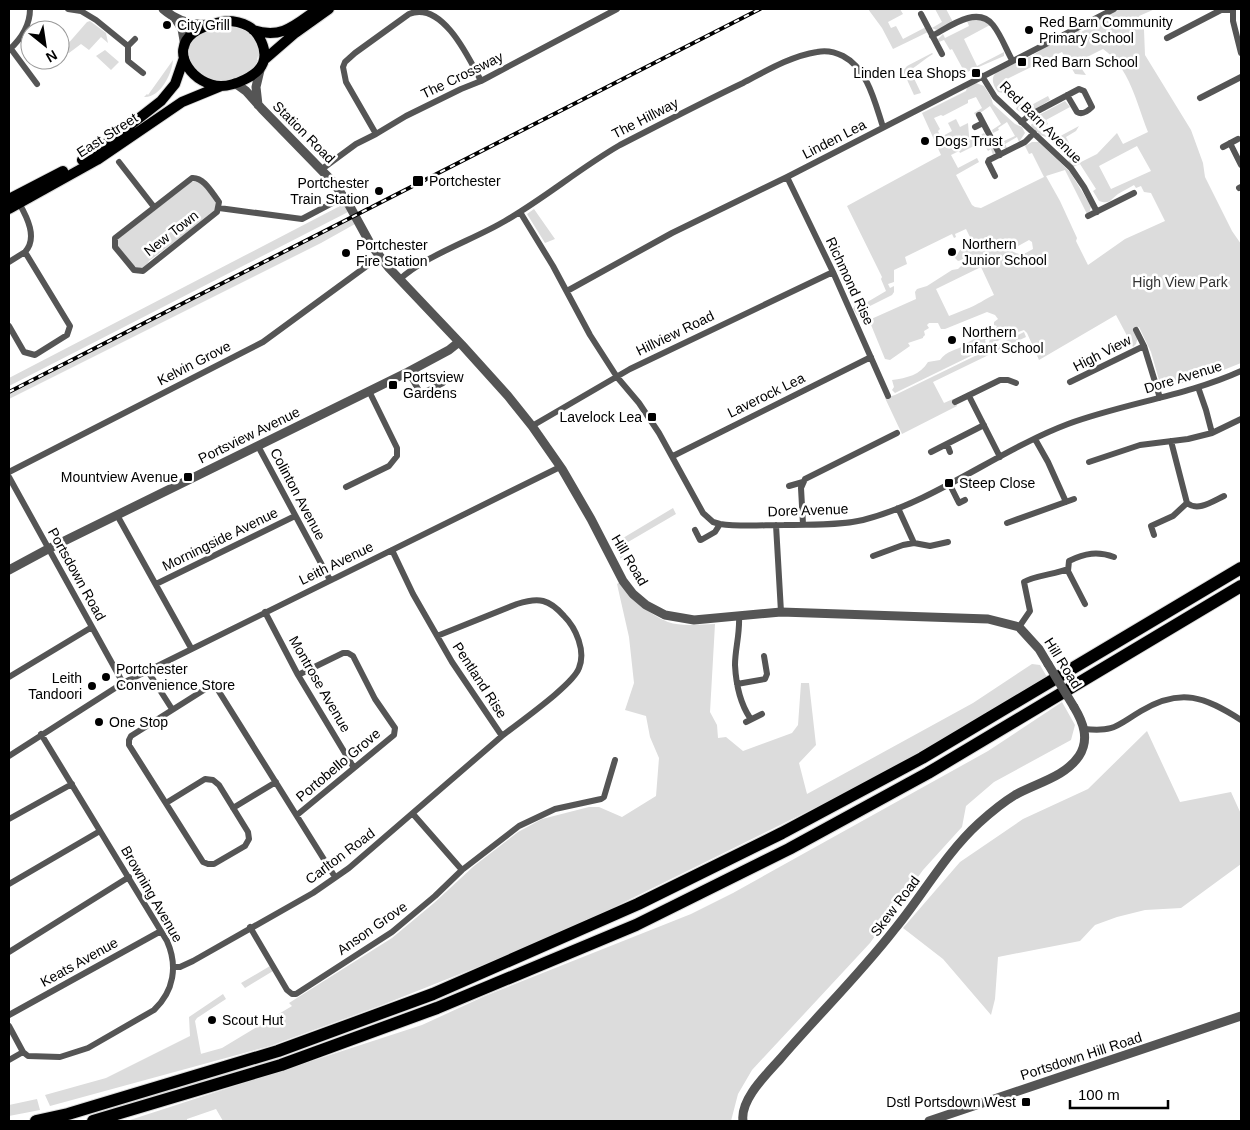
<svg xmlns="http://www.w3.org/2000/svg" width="1250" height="1130" font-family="Helvetica,sans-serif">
<rect width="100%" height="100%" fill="#fff"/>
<path fill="#dcdcdc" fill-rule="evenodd" d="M868 9H900L903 14 888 22 891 28 896 26 903 39 926 27 928 32 893 49 882 28Z
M935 9H946L953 22 937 30 932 28 942 22Z
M1116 9H1155L1139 16 1144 30 1145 55 1191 130 1203 163 1205 177 1232 231 1241 244V363L1206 377 1167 387 1159 380 1151 352 1139 327 1134 330 1138 337 1136 344 1133 347 1116 315 1039 360 1027 333 1024 330 1015 333 991 344 989 343 990 338 985 340 986 344 983 350 895 393 892 390 894 387 892 380C907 378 920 375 928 362L940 360C946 351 957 350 965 345L968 346 967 343 988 331 995 329 997 326 994 325V322L998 319 995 315 987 312 945 329H941L938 323H929L927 325 929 328 924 331 925 335 923 337V338L908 343 910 346 890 360 885 359 869 320 916 299 915 292 917 289 927 286 952 270 958 269 963 264 968 267 972 265 973 257 971 254C966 254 964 260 958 261L955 258 960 250 973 243 966 229 955 234 956 237 954 238 952 234 905 257 907 264 894 270V282L888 284 890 288 894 286V292L892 295 868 307 864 312 867 315 865 317 858 316 853 309 856 304H864L886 291 881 279 882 277 847 206 941 155 922 113 966 91 967 87 976 83 984 86 991 97 993 104 1015 124 1022 127 1025 133 1019 142 1017 137 1005 144 1007 148H1002L999 146 1005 143 1004 141 1015 136 1007 122 998 128 999 130 993 133 992 130 1001 124 990 106 976 116 974 113 982 108 976 97 968 100V103L943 116 941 115 934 118 940 129 938 131 941 137 952 131 948 123 956 119 960 127 968 123 969 136 971 140 984 133 995 152 993 155 991 149 988 151 981 139 974 143V146L960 153 959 151 951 155 958 168 977 158 979 162 956 175 972 205 975 207 981 208 1044 177 1032 153 1029 154 1025 146 1032 142H1039L1070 172 1091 206 1090 211 1087 214 1065 170 1046 176 1060 201 1077 238 1076 241 1088 265 1125 239 1165 221 1151 193 1144 192 1141 186 1136 188 1134 185C1129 188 1123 191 1118 194 1111 199 1110 205 1099 201L1093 191 1096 189 1080 164 1073 167 1069 162 1068 157 1051 141 1079 126 1076 131 1066 137 1079 163 1097 154 1117 133 1123 144 1148 132C1136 102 1130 68 1103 49L1077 62 1086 75 1075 74 1062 52 1007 79 1024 109 1048 96 1050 100C1041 105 1026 118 1016 109L1017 107 1003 93 998 92C976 63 1031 65 1043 47L1077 30 1081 32 1094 25 1096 20ZM1137 146 1151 171 1111 189 1099 166ZM1029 240 1032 242 1033 249C1024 254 1020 257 1011 250ZM981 267 994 295C985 299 977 305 969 308 962 311 956 313 949 316L936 289Z
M980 19 990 25 964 39 977 66 1004 52V56L965 73 952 49 950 50 944 40 939 42 938 39 943 34 945 38 969 26 967 21Z
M90 21 106 33 108 43 101 37 89 50 81 44 69 53 60 51V43L66 46 87 22Z
M220 26C241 26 260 32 260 56H258L257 60H259C249 78 223 87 205 77 202 76 197 74 195 72 193 69 192 64 190 61 181 39 204 31 220 26Z
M105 50 119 62 111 70 96 56Z
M932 53 933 54C924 59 919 65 910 70L921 93 914 95 903 71 907 66Z
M173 60C172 74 160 98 144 97L147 94 148 95Z
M1065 101 1070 107 1046 120 1048 124 1039 129 1047 137C1040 136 1033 132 1031 125L1037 116Z
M197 181 202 184 216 202V211L149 261C138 280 125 255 118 246V239L191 182Z
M341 201 350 211 9 386V378L340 206 338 202Z
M534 209 555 239 545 243 527 214Z
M353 219 355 224 321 243 9 399V394Z
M1024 332 1026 337 933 382 944 403 953 399 957 406 902 434 885 398 895 395Z
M673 508 676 514 623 545 626 552 621 559 613 544Z
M620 582C632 599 648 614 668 622 682 627 701 624 715 624L710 712 717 725 718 738 726 737 743 751 792 733 798 725 801 683H809L816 745 799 763 807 794 973 703 1032 664 1040 665 1047 677 889 771 582 923 480 966 382 1005 270 1046 50 1106 45 1095 106 1078 190 1036 189 1017 223 994 226 999 197 1018 195 1021 201 1054 197 1055 222 1048 292 1006 289 1003 392 938 434 903 474 866 518 832 542 819 589 807H599L622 817 656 796 659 758 650 737 646 716 625 710 634 683 629 637 617 584Z
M1062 702 1075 725 1071 740 994 782 966 806 962 827 923 870 870 943 752 1070 738 1094 731 1121H223L216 1109 187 1119V1121H127L422 1025 485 996 691 914 733 893 988 751Z
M1147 731 1180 802 1231 792 1241 814V864L1181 908 1145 910 1117 917 1095 925 1080 941 998 957 995 999 991 1015 943 959 903 928 960 862 1023 819 1088 789Z
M270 966 273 971 245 988 241 983Z
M37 1099 40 1110 9 1116V1105Z"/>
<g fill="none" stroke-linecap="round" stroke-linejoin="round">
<defs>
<path id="primary" d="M226 21C233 21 241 22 248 26 259 32 268 50 263 63 258 76 234 86 221 86 195 86 168 53 193 33 202 26 215 23 226 21Z
M253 30C281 39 294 26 315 11
M264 60 294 34 329 9
M82 160 106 144 161 101 175 84 184 58
M9 199 63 171
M9 209 97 160 182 102 221 86"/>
<path id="motorway" d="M36 1121 68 1114 278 1051 433 994 638 904 782 833 922 758 1241 568
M93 1121 281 1065 437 1008 636 925 789 849 928 773 1241 586"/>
</defs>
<use href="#primary" stroke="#dbdbdb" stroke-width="12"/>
<use href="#motorway" stroke="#dbdbdb" stroke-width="14"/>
<path stroke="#555" stroke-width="6" d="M68 9 81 11 96 20 128 46
M1233 9V21L1241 53
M921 14 942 54
M932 36C949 27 977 5 993 25 1001 35 1006 49 1012 60
M1167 38 1221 10H1233
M135 39 128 46V61L143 73
M11 49 37 84
M9 50C21 39 30 25 30 9
M982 76 995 97 1071 168 1084 187 1097 212
M1200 98 1241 77
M979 115 1000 155
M1021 122 1030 115 1079 89 1084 91 1092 107C1088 111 1082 115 1077 112L1067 95
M975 127 983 123
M376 134 346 82 343 67 345 62 355 53 409 14C442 0 469 58 481 81
M1230 143 1241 165
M1223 147 1238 139
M119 162 154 207
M322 169 356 144 376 134 406 116 461 89 481 81 617 9
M995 176 988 162 989 160 1025 142 1034 133
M787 177 833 272 888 396
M192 178C204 177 212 193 219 202L217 212 143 271 134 270 115 247V238Z
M1239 188 1241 187
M219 208 302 219 336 201 343 195
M520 212 553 266 590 335 617 377 639 403 659 433 703 513 713 522 720 524C740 527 763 525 784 525 810 524 837 526 863 520 934 502 999 450 1068 424 1125 403 1186 396 1241 371
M1088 216 1134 193
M9 262 25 252
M399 280C426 255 473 240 505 221 545 198 580 168 620 145 661 124 701 103 743 83 766 71 791 56 817 52 826 50 835 52 843 56 868 69 875 103 883 127
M567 291 672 233 787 177 1114 9
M9 326 24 352 35 355 67 335 70 326 25 252C38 238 27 217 19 203L20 200
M1136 330 1144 346 1160 398
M408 372 421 394 443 383
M1070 382 1144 346
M1198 387 1206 410 1212 433
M969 396 1000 457
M955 402 1000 380H1008L1016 383
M532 426 630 369 833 272
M1035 439 1048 462 1066 502
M947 444 950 452
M258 446 330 580
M931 452 984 425
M673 456 871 357
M1089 462 1140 445 1188 439 1212 433 1241 419
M9 472 263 342 379 257
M9 477 123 683
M949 483 959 503 965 500
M789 486 803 482
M346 487 389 466 397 456V448L369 391
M1187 503C1198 512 1213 501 1224 496
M898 508 914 543
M117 515 191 648
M1007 523 1074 499
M803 524 801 488 805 479 897 433
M776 525 781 612
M695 530 700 540H701L715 532 720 524
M1154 535 1151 526 1173 516 1187 503 1171 441
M392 550 413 594 452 662 502 736C518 723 573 685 579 668 586 651 576 628 564 616 549 599 539 597 517 604L437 636
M873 556 903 545 914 543 930 546 948 542
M156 584 295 516
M1085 604 1068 571 1069 561C1085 553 1098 551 1114 557
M265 612 298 675 354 768
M739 617C740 634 735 649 735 665 736 684 740 703 750 718
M1019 627 1030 611 1024 582C1033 576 1056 574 1068 569
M147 670 172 709
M9 677 92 627
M737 684 765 679 767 674 764 656
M746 722 762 714
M1084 729C1115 732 1116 726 1141 711 1181 687 1205 697 1241 720
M9 756 123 683 560 467
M166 803 205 779 213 780 219 785 248 832 249 839 245 846 214 864H208L203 862 129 745V740L131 736 207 688 213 687 218 690 335 877
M233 808 276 782
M413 814 462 870
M297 815 394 735 395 728 375 699 353 656 348 653H343L298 675
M9 819 72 784
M9 884 100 831
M250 927 287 990 292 994H296L392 932 435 896 462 870 519 826 555 809 601 799 604 797 615 760
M9 952 129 877
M174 967H180L193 961 313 893 349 868 502 736
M9 1015 161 931
M9 1026 23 1052 28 1056 60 1057 88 1048 154 1010C174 991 178 966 167 941L41 734
M9 1060 23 1052"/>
<path stroke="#555" stroke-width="9" d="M163 9C176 20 190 26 207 24
M175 18 182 29 185 46
M235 83 246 91 262 109 333 182 348 203 371 245 389 268 462 345 508 396 532 426 562 469 591 519 623 581 633 594 646 605 665 615 694 620 781 612 988 619 1019 627 1039 649 1048 664
M258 105 256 87 261 66
M9 570 48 549 408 372 449 350 459 342
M743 1121C740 1099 767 1074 781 1058 818 1015 859 975 894 930 923 895 945 854 979 823 990 813 1002 803 1015 795 1036 783 1065 777 1079 756 1090 739 1083 722 1074 707
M929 1121 1241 1016"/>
<use href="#primary" stroke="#000" stroke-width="10"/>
<use href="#motorway" stroke="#000" stroke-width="12"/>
<defs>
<path id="rail" d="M9 392 760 9"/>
</defs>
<use href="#rail" stroke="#000" stroke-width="4"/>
<use href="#rail" stroke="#fff" stroke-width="2" stroke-dasharray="5.5" stroke-linecap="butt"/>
<path stroke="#555" stroke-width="9" d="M1048 664 1074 707"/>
</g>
<g fill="#000" stroke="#fff" stroke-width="2">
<circle cx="167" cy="25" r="5"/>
<circle cx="1029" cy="30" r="5"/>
<rect x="1017" y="57" width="10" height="10" rx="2.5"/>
<rect x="971" y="68" width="10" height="10" rx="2.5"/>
<circle cx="925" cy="141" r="5"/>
<rect x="412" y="175" width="12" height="12" rx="2.5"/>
<circle cx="379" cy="191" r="5"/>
<circle cx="952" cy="252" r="5"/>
<circle cx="346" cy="253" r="5"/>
<circle cx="952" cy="340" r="5"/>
<rect x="388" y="380" width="10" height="10" rx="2.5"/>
<rect x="647" y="412" width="10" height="10" rx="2.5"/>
<rect x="183" y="472" width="10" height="10" rx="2.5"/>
<rect x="944" y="478" width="10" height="10" rx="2.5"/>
<circle cx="106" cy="677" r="5"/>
<circle cx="92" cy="686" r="5"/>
<circle cx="99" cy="722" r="5"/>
<circle cx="212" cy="1020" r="5"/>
<rect x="1021" y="1097" width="10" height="10" rx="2.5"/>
</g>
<g text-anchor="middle" stroke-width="5" stroke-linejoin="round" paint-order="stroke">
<g font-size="14" fill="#000" stroke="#fff" text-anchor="start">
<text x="1039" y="27">Red Barn Community<tspan x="1039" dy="16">Primary School</tspan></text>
<text x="177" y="30">City Grill</text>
<text x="1032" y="67">Red Barn School</text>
<text x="966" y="78" text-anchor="end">Linden Lea Shops</text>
<text x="935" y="146">Dogs Trust</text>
<text x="429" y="186">Portchester</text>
<text x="369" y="188" text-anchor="end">Portchester<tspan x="369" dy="16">Train Station</tspan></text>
<text x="962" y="249">Northern<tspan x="962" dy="16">Junior School</tspan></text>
<text x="356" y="250">Portchester<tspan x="356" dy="16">Fire Station</tspan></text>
<text x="962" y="337">Northern<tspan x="962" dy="16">Infant School</tspan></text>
<text x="403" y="382">Portsview<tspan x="403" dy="16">Gardens</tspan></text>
<text x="642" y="422" text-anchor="end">Lavelock Lea</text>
<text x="178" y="482" text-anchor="end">Mountview Avenue</text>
<text x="959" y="488">Steep Close</text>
<text x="116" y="674">Portchester<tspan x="116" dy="16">Convenience Store</tspan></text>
<text x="82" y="683" text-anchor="end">Leith<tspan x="82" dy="16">Tandoori</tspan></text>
<text x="109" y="727">One Stop</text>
<text x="222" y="1025">Scout Hut</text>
<text x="1016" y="1107" text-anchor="end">Dstl Portsdown West</text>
</g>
<g font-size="14" fill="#000" stroke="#fff">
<text transform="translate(462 75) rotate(-26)" y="5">The Crossway</text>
<text transform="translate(645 118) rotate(-27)" y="5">The Hillway</text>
<text transform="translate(1041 122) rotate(45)" y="5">Red Barn Avenue</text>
<text transform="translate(304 132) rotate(45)" y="5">Station Road</text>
<text transform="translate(107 135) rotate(-33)" y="5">East Street</text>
<text transform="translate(834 139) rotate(-27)" y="5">Linden Lea</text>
<text transform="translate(171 233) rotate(-38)" y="5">New Town</text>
<text transform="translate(850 281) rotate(65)" y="5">Richmond Rise</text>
<text transform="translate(675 333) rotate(-26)" y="5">Hillview Road</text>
<text transform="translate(1102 353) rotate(-27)" y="5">High View</text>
<text transform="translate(194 363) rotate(-27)" y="5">Kelvin Grove</text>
<text transform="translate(1183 377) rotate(-17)" y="5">Dore Avenue</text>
<text transform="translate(766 395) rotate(-26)" y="5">Laverock Lea</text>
<text transform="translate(249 435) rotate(-26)" y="5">Portsview Avenue</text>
<text transform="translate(298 494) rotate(62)" y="5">Colinton Avenue</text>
<text transform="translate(808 510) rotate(-2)" y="5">Dore Avenue</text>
<text transform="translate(220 539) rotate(-26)" y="5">Morningside Avenue</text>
<text transform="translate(630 560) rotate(59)" y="5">Hill Road</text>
<text transform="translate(336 563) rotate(-26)" y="5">Leith Avenue</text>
<text transform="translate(77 574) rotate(61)" y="5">Portsdown Road</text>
<text transform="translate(1063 663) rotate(58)" y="5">Hill Road</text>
<text transform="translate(480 680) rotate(57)" y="5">Pentland Rise</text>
<text transform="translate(320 684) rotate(60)" y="5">Montrose Avenue</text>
<text transform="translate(338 765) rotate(-40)" y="5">Portobello Grove</text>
<text transform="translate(340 856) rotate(-37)" y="5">Carlton Road</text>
<text transform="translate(152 894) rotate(60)" y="5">Browning Avenue</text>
<text transform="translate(895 906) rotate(-53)" y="5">Skew Road</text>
<text transform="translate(372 928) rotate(-35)" y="5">Anson Grove</text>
<text transform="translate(79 962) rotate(-29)" y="5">Keats Avenue</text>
<text transform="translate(1081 1056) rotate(-18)" y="5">Portsdown Hill Road</text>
</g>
<g font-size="14" fill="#333" stroke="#fff">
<text x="1180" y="287">High View Park</text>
</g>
</g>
<rect width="1250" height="1130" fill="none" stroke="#000000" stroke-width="20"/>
<g transform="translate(45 45) rotate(150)"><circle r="24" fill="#ffffff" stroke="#999999"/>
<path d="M0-4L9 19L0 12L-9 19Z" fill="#000000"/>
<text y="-8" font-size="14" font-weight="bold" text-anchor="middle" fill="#000000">N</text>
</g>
<path d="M1070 1100v8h98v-8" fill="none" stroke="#000000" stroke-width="2.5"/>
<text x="1078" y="1100" font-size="15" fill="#000000" stroke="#ffffff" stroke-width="4" paint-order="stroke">100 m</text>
</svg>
